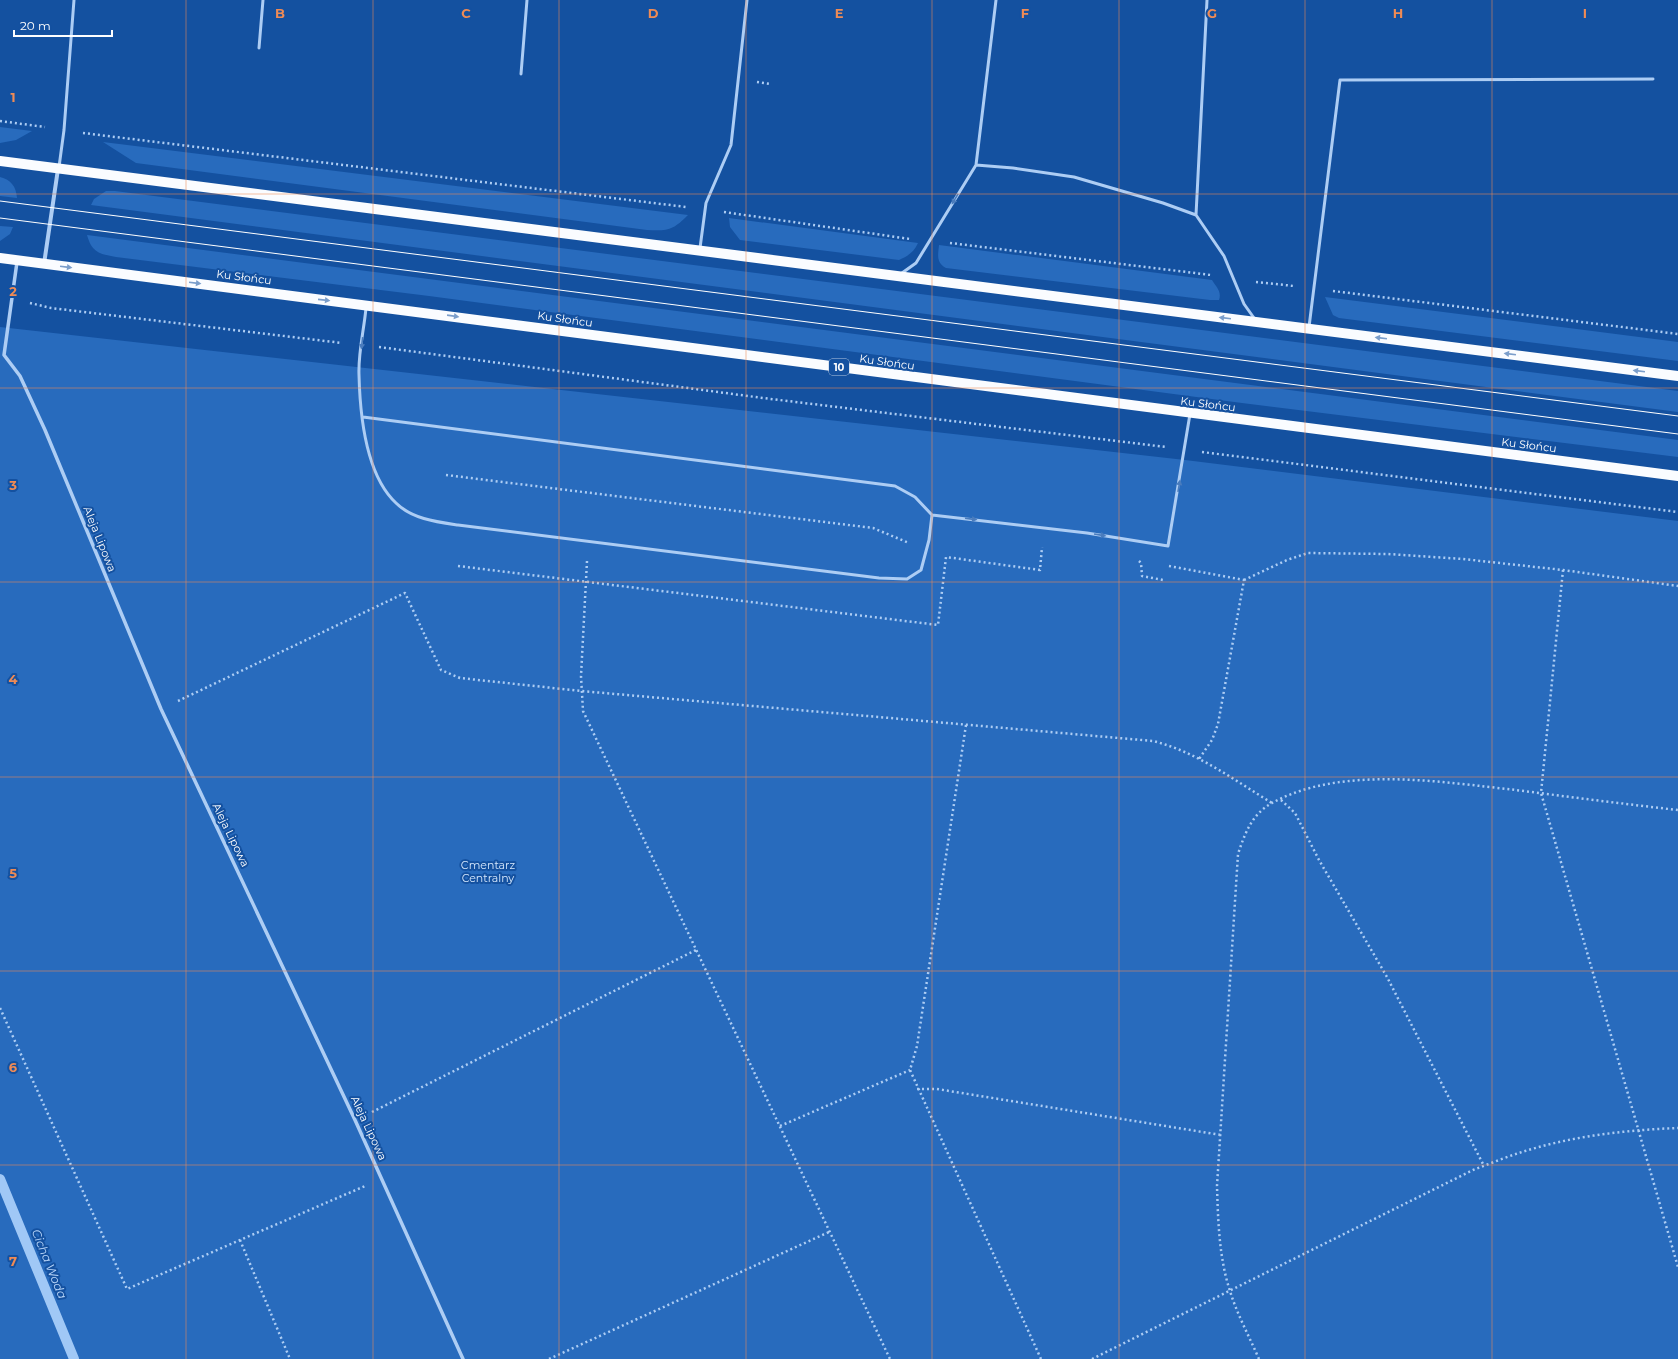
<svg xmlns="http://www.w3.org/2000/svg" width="1678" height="1359" font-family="Montserrat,sans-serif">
<rect width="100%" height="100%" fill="#1451a0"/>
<path fill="#286bbd" d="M0 127 32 131 16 140 0 143Z
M103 142 688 215C673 230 669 231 647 230L136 163Z
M0 177C11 180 16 186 17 198L0 196Z
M106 191H115L1678 391V412L91 205 94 199Z
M729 218 918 243C914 252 908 256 899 260L740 240 730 227Z
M0 226 13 227 10 234 0 241Z
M87 235 1678 440V457L1242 403 429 296 116 257C100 254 92 253 87 235Z
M939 245 1212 280C1216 287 1222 291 1219 300H1210L946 268C936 263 938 255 939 245Z
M1325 297 1678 342V361L1339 318 1333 315Z
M0 327 1185 460 1678 521V1359H0Z"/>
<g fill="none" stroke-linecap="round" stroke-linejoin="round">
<path stroke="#a0c8f6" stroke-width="10" d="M0 1179 74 1359"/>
<path stroke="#adcdf4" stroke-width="2.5" stroke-dasharray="2 3" stroke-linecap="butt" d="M757 82 770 84
M0 121 45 127
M83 133 686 207
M724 212 910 239
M950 243 1211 275
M1256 282 1294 286
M1333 291 1678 334
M30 303 51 308 342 343
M379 347 763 398 1166 447
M1202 452 1678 512
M446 475 873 528 909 543
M587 561 581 676 583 711 890 1359
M1139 561 1141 563 1142 576 1163 580
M458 566 938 625 946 557 1040 570 1042 547
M1169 566 1244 580 1218 724 1212 740 1199 759
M1563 570 1541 793 1678 1267
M1244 580 1287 560 1308 553 1388 554 1463 559 1563 570 1678 586
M178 701 405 593 441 670 460 678 581 691 1153 741C1197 752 1234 780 1272 803
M966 725 917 1046 910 1070 1041 1359
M1281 800 1295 813 1319 860 1387 977 1484 1166
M0 1008 127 1289 365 1186
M917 1089H937L1221 1135
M372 1112 696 950
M780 1126 910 1070
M240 1240 290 1359
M549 1359 829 1232
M1092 1359 1473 1170C1489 1164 1506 1157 1522 1152 1572 1136 1626 1130 1678 1128
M1259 1359C1249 1336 1237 1314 1230 1291 1219 1258 1218 1220 1217 1186L1238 854C1245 833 1252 814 1272 803 1341 765 1441 782 1516 790 1570 797 1624 804 1678 810"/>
<path stroke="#adcdf4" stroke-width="3" d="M259 48 263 0
M521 74 527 0
M976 165 1013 168 1074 177 1163 203 1196 215 1224 256 1244 304 1254 318
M59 167 64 130 74 0
M1196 215 1207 0
M700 248 706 203 731 145 747 0
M902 273 916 263 976 165 996 0
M1309 327 1340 80 1653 79
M363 417 895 486 915 497 932 515 929 540 921 570 907 579 879 578 458 525C437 522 412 519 396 503 366 475 360 415 359 375 358 353 364 330 366 308
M932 515 1087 533 1168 546 1190 414"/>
<path stroke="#adcdf4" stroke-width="3.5" d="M17 262 4 355 20 376 45 430 161 709 355 1120 463 1359"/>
<path stroke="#adcdf4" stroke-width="4" d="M44 264 58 169"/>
<path stroke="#fafcff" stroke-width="10" d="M0 161 1678 376
M0 258 1678 476"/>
<path stroke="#fff" stroke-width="1" d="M0 201 1678 416
M0 218 1678 434"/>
</g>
<defs><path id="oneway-solid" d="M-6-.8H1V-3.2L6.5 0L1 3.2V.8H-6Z"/></defs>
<g fill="#4a7cbd">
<use href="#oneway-solid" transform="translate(955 199) rotate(121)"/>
<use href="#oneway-solid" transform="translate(362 343) rotate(97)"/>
<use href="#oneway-solid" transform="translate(1179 486) rotate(-80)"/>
<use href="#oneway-solid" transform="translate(971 519) rotate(7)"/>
<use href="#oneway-solid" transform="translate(1100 535) rotate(9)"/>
</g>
<g fill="#7b9ecb">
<use href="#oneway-solid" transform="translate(66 267) rotate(7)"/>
<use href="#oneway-solid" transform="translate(195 283) rotate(7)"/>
<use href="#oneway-solid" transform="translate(324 300) rotate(6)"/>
<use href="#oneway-solid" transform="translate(453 316) rotate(8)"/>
<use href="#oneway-solid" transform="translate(1225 318) rotate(-173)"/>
<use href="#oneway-solid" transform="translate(1381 338) rotate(-173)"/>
<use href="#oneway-solid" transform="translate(1510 354) rotate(-173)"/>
<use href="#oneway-solid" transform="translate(1639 371) rotate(-173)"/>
</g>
<path fill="none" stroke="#ef8b55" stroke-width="1" stroke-opacity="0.55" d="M186 0V1359M373 0V1359M559 0V1359M746 0V1359M932 0V1359M1119 0V1359M1305 0V1359M1492 0V1359M0 194H1678M0 388H1678M0 582H1678M0 777H1678M0 971H1678M0 1165H1678"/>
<g text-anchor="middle" stroke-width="4" stroke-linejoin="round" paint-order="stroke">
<rect fill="#1451a0" stroke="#b8cbe2" stroke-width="1" x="829" y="359" width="20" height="16" rx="3"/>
<g font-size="10" font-weight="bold" fill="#fff">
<text x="839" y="371">10</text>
</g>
<g font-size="11" fill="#fff" stroke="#1451a0">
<text transform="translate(244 277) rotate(7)" y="4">Ku Słońcu</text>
<text transform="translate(565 319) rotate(8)" y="4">Ku Słońcu</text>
<text transform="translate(887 362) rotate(8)" y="4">Ku Słońcu</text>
<text transform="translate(1208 404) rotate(7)" y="4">Ku Słońcu</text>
<text transform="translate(1529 445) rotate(7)" y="4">Ku Słońcu</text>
<text transform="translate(100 539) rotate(68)" y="4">Aleja Lipowa</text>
<text transform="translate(231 835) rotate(64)" y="4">Aleja Lipowa</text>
<text transform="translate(369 1128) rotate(65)" y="4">Aleja Lipowa</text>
</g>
<g font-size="11" fill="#d6e8fd" stroke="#1451a0">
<text x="488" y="869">Cmentarz<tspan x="488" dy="13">Centralny</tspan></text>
</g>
<g font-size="12" font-style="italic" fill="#bad7fa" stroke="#1451a0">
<text transform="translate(49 1264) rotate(68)" y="4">Cicha Woda</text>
</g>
</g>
<g font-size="13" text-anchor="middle" font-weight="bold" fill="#ef8b55" stroke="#1451a0" stroke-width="4" stroke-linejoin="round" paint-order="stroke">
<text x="280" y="18">B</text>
<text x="466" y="18">C</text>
<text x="653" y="18">D</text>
<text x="839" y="18">E</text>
<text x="1025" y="18">F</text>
<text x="1212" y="18">G</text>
<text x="1398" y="18">H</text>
<text x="1585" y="18">I</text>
<text x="13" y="102">1</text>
<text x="13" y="296">2</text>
<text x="13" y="490">3</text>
<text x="13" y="684">4</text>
<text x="13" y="878">5</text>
<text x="13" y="1072">6</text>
<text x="13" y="1266">7</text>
</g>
<path d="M14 30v6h98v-6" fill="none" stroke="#ffffff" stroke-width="2"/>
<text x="20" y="30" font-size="12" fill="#ffffff" stroke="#1451a0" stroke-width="3" paint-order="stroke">20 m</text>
</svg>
